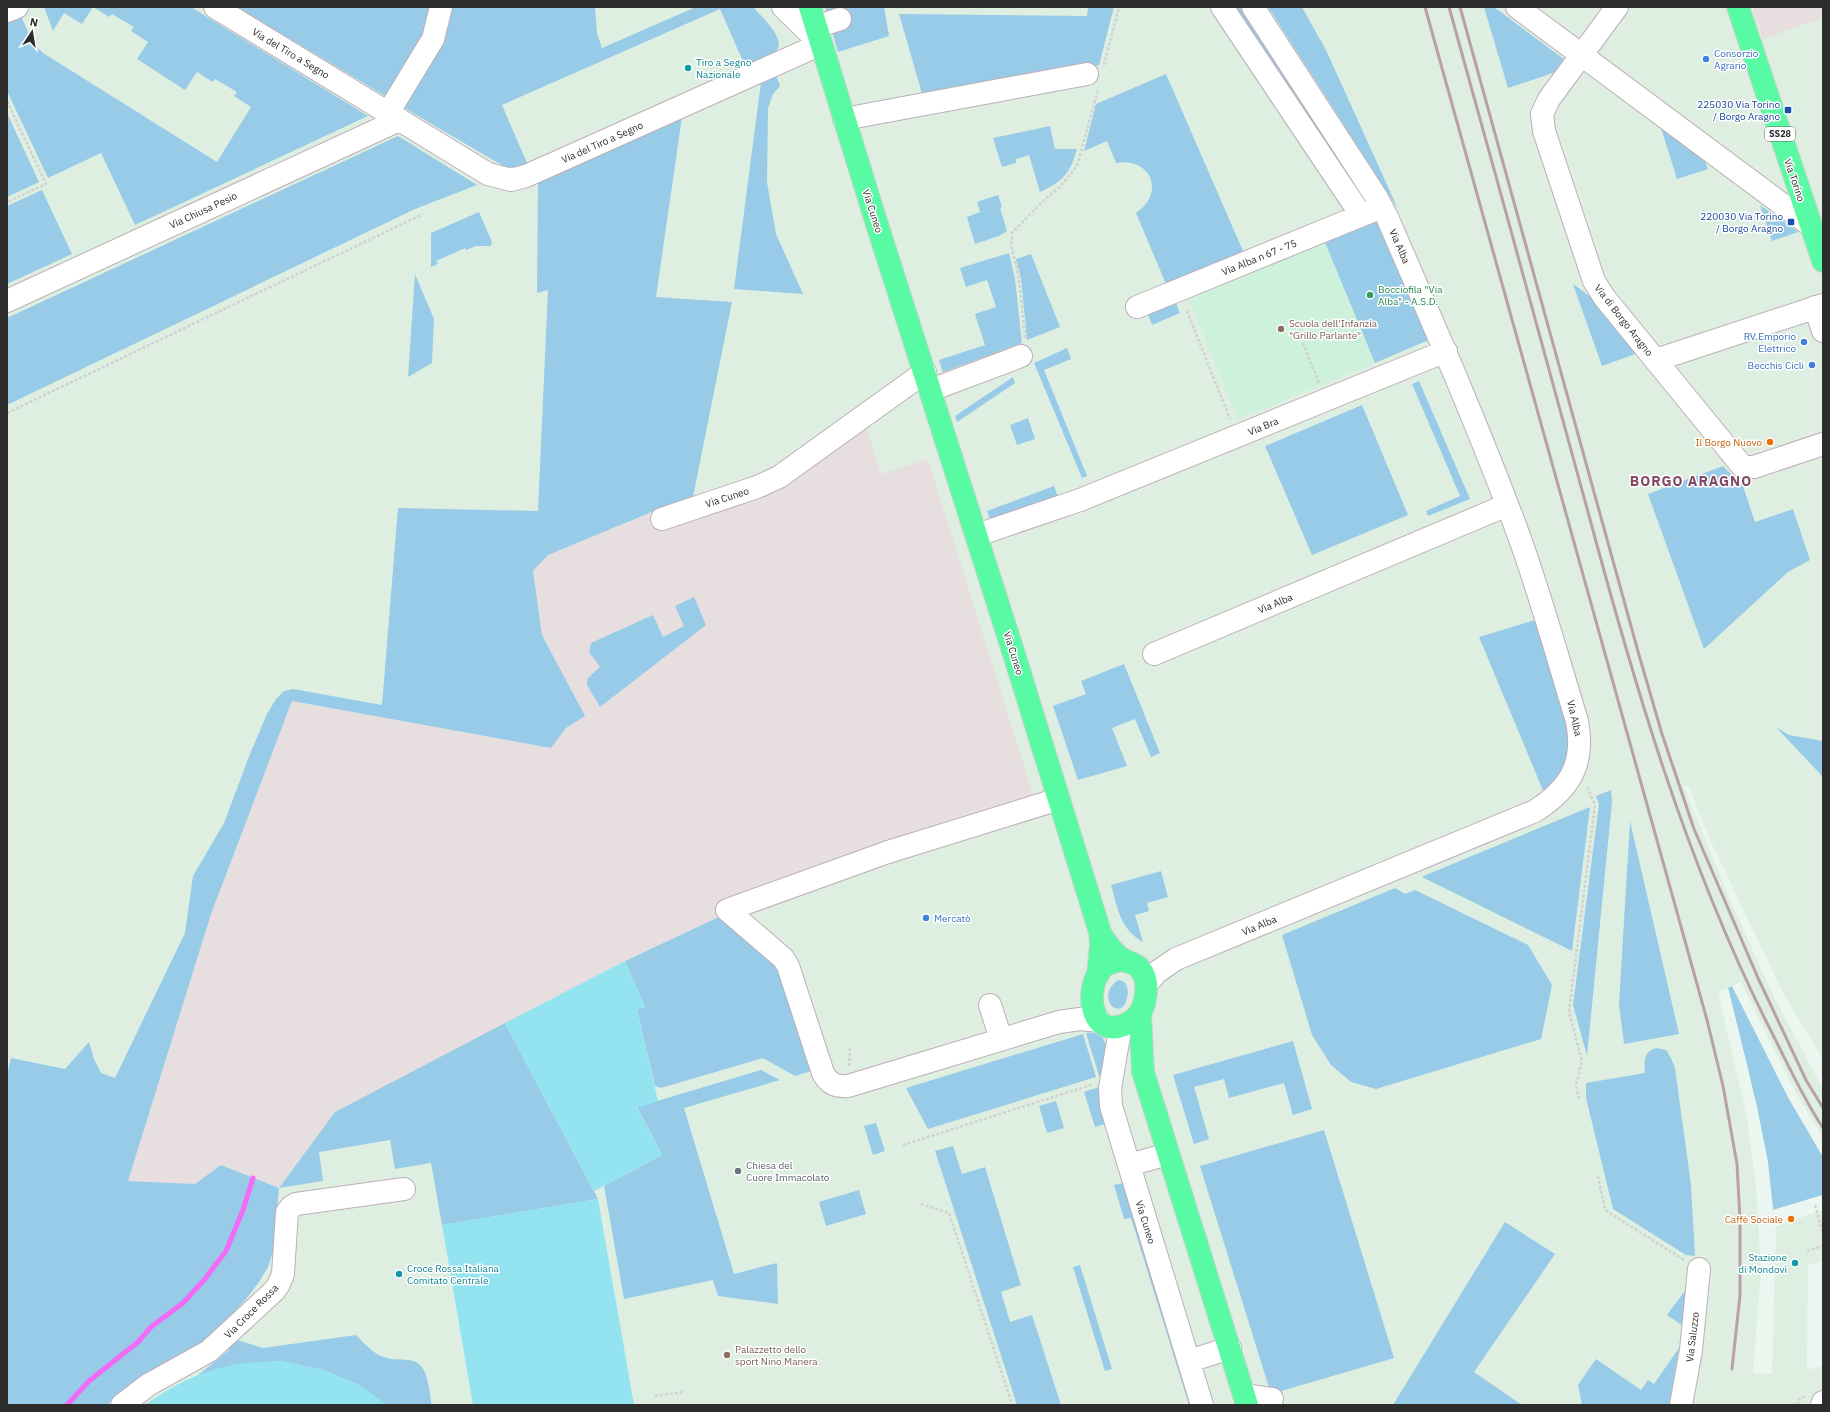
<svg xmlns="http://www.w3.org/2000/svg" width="1830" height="1412" font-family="'IBM Plex Sans',sans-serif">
<rect width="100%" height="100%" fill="#deefe2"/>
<path fill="#e7dfdf" d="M1752 7H1823V18L1763 39Z
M861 411 881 474 928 459 1038 810 721 916 625 961 335 1112 279 1188 221 1165 195 1184 128 1181 211 914 292 701 551 748 566 728 585 716 542 635 533 571 548 555 654 511 692 502 763 479Z"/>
<path fill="#cdf1da" d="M1324 240 1375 363 1238 419 1187 296Z"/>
<path fill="#97cbe8" d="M44 7H191L368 116 135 225 101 153 48 178 7 91V23L21 16 33 43 43 53 217 162 251 107 234 96 237 92 215 79 213 82 197 72 185 90 137 59 148 42 131 31 134 27 112 14 109 17 93 7 82 24 64 13 53 31Z
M237 7H434L431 23 387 97Z
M449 7H595L597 33 602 48 696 7H753C761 16 790 42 774 53 766 59 754 62 745 66L720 9 502 105 527 163 518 167H505L401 106Z
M825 7H884L889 36 838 52Z
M1088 7H1114L1099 65 923 97 899 14 1087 16Z
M1233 7H1242L1367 198 1361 201Z
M1268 7H1302L1326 50 1398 209Z
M1484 7H1494L1565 60 1556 72 1508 88Z
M1166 74 1243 251 1166 284 1136 213C1166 193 1151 157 1116 163L1107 141 1084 151 1096 104Z
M776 75 780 86 773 94 768 108 767 182 776 234 803 294 734 289 761 82Z
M7 113 39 182 7 197Z
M682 117 656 297 732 302 692 502 654 511 548 555 533 571 542 635 585 716 566 728 551 748 292 701 211 914 128 1181 195 1184 221 1165 279 1188 335 1112 505 1023 598 1199 442 1225 431 1163 395 1169 390 1140 319 1152 323 1181 279 1188 273 1251 268 1267 259 1282 246 1299 209 1338 194 1349 123 1391 107 1405H7V1076L11 1058 65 1069 89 1042 94 1059 101 1073 115 1078 185 933 193 876 224 823 250 754 267 714 276 699 284 691 293 689 382 705 398 508 538 511 548 290 537 293 538 182Z
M1050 126 1055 149H1077C1070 174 1063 181 1040 192L1029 155 1016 159V163L1002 167 993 138Z
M1661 128 1705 161 1708 169 1677 179Z
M398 136 477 185 415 209 7 405V318Z
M42 190 72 254 7 284V206Z
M998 195 1002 207 1000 208 1007 231 999 236 975 244 967 217 980 212 977 202Z
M1760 205 1798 232 1772 241Z
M479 212 492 242 491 246H476L466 250 465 248 436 261 438 264 431 267V233Z
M1378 218 1431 339 1375 363 1324 240Z
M1009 253 1015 279 1022 343 943 372 939 360 985 345 975 314 996 307 987 280 966 287 960 268Z
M1031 254 1060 327 1027 340 1021 278 1016 259Z
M415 274 434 319 432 363 408 377Z
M1573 284 1595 300 1638 353 1602 366Z
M1176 303 1180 313 1152 325 1148 314Z
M1067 348 1071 359 1044 370 1087 476 1082 478 1034 363Z
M1013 377 1015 383 957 422 955 416Z
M1419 381 1470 499 1428 516 1426 511 1460 496 1412 384Z
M1362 405 1408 515 1312 555 1265 446Z
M1028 418 1035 439 1017 445 1010 425Z
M1723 466 1743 486 1755 522 1793 509 1810 560 1788 572 1704 649 1648 494Z
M1054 486 1058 497 990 520 987 511Z
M694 597 706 625 600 707 587 685V679L600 667 589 652 591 643 653 615 663 637 684 626 675 606Z
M1538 619 1571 727 1569 763 1545 795 1479 637Z
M1124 664 1160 753 1151 757 1135 719 1112 728 1127 766 1078 780 1053 706 1086 694 1081 681Z
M1776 727 1789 735 1823 741V777Z
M1611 790 1612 802 1587 1056 1573 1005 1599 804 1596 796Z
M1590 807 1572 951 1422 877 1426 875Z
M1630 821 1679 1034 1624 1044 1619 1005Z
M1161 871 1168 897 1147 903 1149 911 1135 915 1143 942C1120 929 1118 909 1111 885Z
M1395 888 1405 894 1415 890 1528 945 1552 985 1541 1039 1376 1089 1351 1082 1331 1065 1312 1035 1282 935Z
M721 916 781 968 814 1070 795 1076 763 1058 661 1088 655 1086 637 1010 645 1007 625 961Z
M1118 980 1123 981C1128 986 1129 991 1127 998 1121 1024 1094 997 1118 980Z
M1732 986 1788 1097 1823 1157V1195L1773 1210C1766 1134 1746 1061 1728 988Z
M1086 1033C1114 1030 1105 1058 1102 1075L1099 1076Z
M1083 1034 1096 1077 928 1129 906 1088Z
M1293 1041 1312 1109 1293 1115 1284 1083 1229 1098 1224 1079 1194 1087 1209 1139 1194 1144 1173 1075Z
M1656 1048 1666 1050 1671 1058 1675 1068 1691 1185 1695 1256 1686 1255 1613 1209 1586 1098V1083L1645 1073C1644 1062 1643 1052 1656 1048Z
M761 1070 780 1080 684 1108 734 1274 777 1263 778 1304 718 1296 713 1280 624 1299 604 1186 662 1155 637 1107Z
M1099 1087 1119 1152 1105 1124 1095 1127 1084 1092Z
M1056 1101 1064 1128 1047 1133 1039 1106Z
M876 1123 885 1151 873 1155 864 1126Z
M1324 1130 1394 1358 1271 1394 1200 1166Z
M953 1146 962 1174 985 1167 1021 1285 1001 1292 1010 1322 1032 1315 1061 1405H1017L935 1151Z
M1128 1182 1196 1405H1189L1131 1218 1124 1219 1114 1185Z
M859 1190 866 1214 826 1226 819 1202Z
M1505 1222 1555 1254 1474 1372 1522 1405H1393Z
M1080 1265 1112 1369 1105 1371 1073 1267Z
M1684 1292 1688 1294 1683 1326 1667 1315Z
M356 1335C366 1345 376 1357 391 1359 400 1360 411 1358 419 1364 429 1372 429 1393 432 1405H387L359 1385 323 1370 280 1361 198 1375 228 1351 234 1339 263 1348Z
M1679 1348 1669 1405H1582L1578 1385 1596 1359 1641 1390 1648 1380 1654 1384Z"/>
<path fill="#93e4f0" d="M625 961 645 1007 637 1010 658 1101 637 1108 662 1155 594 1191 505 1023Z
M598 1199 634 1405H473L442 1225Z
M280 1361 323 1370 359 1385 387 1405H145C172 1385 203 1370 237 1364 251 1362 266 1362 280 1361Z"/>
<path fill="#ecf6f0" d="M1688 785 1712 844 1783 993 1823 1059V1089L1772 993 1731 902 1684 787Z
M1741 982 1797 1095 1823 1138V1157L1788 1097 1732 986Z
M1728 988 1757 1107 1768 1162 1773 1210 1823 1195V1210L1776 1226 1772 1374 1753 1373 1761 1272 1756 1187 1747 1118 1718 991Z
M1823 1261V1365L1807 1370 1808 1265Z"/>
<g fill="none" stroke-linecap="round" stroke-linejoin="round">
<path stroke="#f26bf6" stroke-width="5" d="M67 1405 89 1381 138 1342 151 1327 183 1303 204 1280 226 1251 243 1210 253 1178"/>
<defs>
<path id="minor" d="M215 7 488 174 511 180 526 176 821 44 783 7
M1222 7 1361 215
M1517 7 1810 225
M1617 7 1549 99 1542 114 1544 131 1594 281 1604 297 1742 466 1746 467H1754L1823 444
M7 11 17 7
M816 27 840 19
M388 113 433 39 441 7
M844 119 1087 74
M7 301 399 120
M1137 307 1382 207
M1815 307 1823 331
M1656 360 1823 305
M931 390 1021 356
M662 519 757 487 779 477 925 372
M977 535 1080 500 1446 351
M1154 654 1507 505
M1059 799 888 852 727 910 783 958 788 966 823 1073C829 1084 836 1087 848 1086L1059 1022 1080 1019 1100 1021
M1146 985 1157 972 1176 959 1535 811C1571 788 1585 763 1577 721 1558 659 1541 597 1519 536 1479 428 1433 323 1387 217L1377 198 1253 7
M990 1005 1001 1039
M1119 1036 1110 1088 1111 1106 1202 1405
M1129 1165 1168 1154
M1189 1361 1230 1348
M1244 1395 1272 1399
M122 1405 148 1385 209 1351 274 1291 279 1284 283 1274 287 1212 291 1207 296 1204 404 1189
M1681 1405 1691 1350 1699 1269
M1822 1405 1823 1402"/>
<path id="major" d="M810 7 875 218 1013 651 1100 932 1101 945 1098 975
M1738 7 1823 261
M1101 935C1107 944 1115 955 1124 960 1129 963 1136 963 1140 969 1148 978 1147 992 1144 1004 1141 1014 1135 1021 1124 1025 1089 1039 1084 986 1103 967 1109 962 1116 961 1123 960
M1140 1014 1143 1072 1247 1405"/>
</defs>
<use href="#minor" stroke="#bdaeb5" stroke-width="24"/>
<use href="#major" stroke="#d1d1d1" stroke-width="24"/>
<path stroke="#d1d1d1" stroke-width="2.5" stroke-dasharray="3 2" stroke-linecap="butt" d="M1104 65 1119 7
M7 101 46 184 7 202
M1187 311 1230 419
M1025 338 1019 278 1011 245 1012 233 1045 199 1060 187 1077 166 1098 90
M1303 343 1319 383
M7 413 423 214
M849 1066 850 1047
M1579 1099 1576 1085 1582 1061 1569 1012 1595 805 1587 787
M903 1145 1091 1085
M1598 1176 1605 1210 1684 1260
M921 1204 949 1213 1012 1405
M1815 1205 1823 1234
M1807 1251 1823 1246
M655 1396 683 1392
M1798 1405V1400L1805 1396"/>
<use href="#minor" stroke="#fff" stroke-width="22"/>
<use href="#major" stroke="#58faa4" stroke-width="22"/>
<path stroke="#b8a0aa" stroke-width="3" d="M1425 7 1707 1020 1723 1086 1737 1164 1740 1220V1295L1732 1369
M1449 7C1496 175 1542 344 1588 512 1635 687 1686 861 1767 1023 1785 1058 1801 1095 1823 1128
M1460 7 1639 655 1662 734 1694 829 1758 978 1806 1080 1823 1108"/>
</g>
<g fill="#3f7fe0" stroke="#fff" stroke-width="1.5">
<circle cx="1706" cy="59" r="4"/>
<circle cx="1804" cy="342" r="4"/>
<circle cx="1812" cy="365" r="4"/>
<circle cx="926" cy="918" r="4"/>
</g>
<g fill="#0f9aa8" stroke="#fff" stroke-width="1.5">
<circle cx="688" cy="68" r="4"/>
<circle cx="1795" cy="1263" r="4"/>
<circle cx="399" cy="1274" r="4"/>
</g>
<g fill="#1a4fb4" stroke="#fff" stroke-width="1.5">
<rect x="1784" y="106" width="8" height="8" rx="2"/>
<rect x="1787" y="218" width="8" height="8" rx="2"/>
</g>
<circle fill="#2e9e5b" stroke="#fff" stroke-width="1.5" cx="1370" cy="295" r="4"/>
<g fill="#8d6e63" stroke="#fff" stroke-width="1.5">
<circle cx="1281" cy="329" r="4"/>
<circle cx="727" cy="1355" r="4"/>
</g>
<g fill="#e8710a" stroke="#fff" stroke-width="1.5">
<circle cx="1770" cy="442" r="4"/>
<circle cx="1791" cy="1219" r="4"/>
</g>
<circle fill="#6b7280" stroke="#fff" stroke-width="1.5" cx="738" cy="1171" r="4"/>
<g text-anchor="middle" stroke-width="3" stroke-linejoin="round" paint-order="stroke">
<rect fill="#fff" stroke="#6b6b6b" stroke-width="1" x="1765" y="127" width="30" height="14" rx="3"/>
<g font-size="9" font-weight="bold" fill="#2c2c2c">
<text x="1780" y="137">SS28</text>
</g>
<g font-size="10" fill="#2c2c2c" stroke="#fff">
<text transform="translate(291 53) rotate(31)" y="4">Via del Tiro a Segno</text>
<text transform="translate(602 142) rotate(-24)" y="4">Via del Tiro a Segno</text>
<text transform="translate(1795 180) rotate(71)" y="4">Via Torino</text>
<text transform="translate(203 210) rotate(-25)" y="4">Via Chiusa Pesio</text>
<text transform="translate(873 211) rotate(72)" y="4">Via Cuneo</text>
<text transform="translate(1400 246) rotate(66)" y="4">Via Alba</text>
<text transform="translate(1259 257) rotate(-22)" y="4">Via Alba n 67 - 75</text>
<text transform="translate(1624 320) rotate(52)" y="4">Via di Borgo Aragno</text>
<text transform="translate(1263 426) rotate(-22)" y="4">Via Bra</text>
<text transform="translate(727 497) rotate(-18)" y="4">Via Cuneo</text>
<text transform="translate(1275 603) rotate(-23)" y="4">Via Alba</text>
<text transform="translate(1014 653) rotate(73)" y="4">Via Cuneo</text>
<text transform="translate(1575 718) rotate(77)" y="4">Via Alba</text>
<text transform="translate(1259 925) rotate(-23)" y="4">Via Alba</text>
<text transform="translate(1146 1222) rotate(73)" y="4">Via Cuneo</text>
<text transform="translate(251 1311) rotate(-45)" y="4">Via Croce Rossa</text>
<text transform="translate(1692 1337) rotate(-83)" y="4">Via Saluzzo</text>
</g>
<g font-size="10" fill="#366cbe" stroke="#fff" text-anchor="start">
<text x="1714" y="57">Consorzio<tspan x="1714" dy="12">Agrario</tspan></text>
<text x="1796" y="340" text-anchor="end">RV Emporio<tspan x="1796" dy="12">Elettrico</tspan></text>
<text x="1804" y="369" text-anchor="end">Becchis Cicli</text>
<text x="934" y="922">Mercatò</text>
</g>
<g font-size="10" fill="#0d838f" stroke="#fff" text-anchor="start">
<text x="696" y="66">Tiro a Segno<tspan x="696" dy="12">Nazionale</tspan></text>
<text x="1787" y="1261" text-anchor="end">Stazione<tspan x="1787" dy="12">di Mondovì</tspan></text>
<text x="407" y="1272">Croce Rossa Italiana<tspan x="407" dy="12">Comitato Centrale</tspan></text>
</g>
<g font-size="10" fill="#164399" stroke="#fff" text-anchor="end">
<text x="1780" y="108">225030 Via Torino<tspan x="1780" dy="12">/ Borgo Aragno</tspan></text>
<text x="1783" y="220">220030 Via Torino<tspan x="1783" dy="12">/ Borgo Aragno</tspan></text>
</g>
<g font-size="10" fill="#27864d" stroke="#fff" text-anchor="start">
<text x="1378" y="293">Bocciofila "Via<tspan x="1378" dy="12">Alba" - A.S.D.</tspan></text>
</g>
<g font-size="10" fill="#785e54" stroke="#fff" text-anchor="start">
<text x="1289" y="327">Scuola dell'Infanzia<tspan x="1289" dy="12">"Grillo Parlante"</tspan></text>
<text x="735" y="1353">Palazzetto dello<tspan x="735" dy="12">sport Nino Manera</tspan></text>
</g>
<g font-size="10" fill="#c56008" stroke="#fff" text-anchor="end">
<text x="1762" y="446">Il Borgo Nuovo</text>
<text x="1783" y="1223">Caffè Sociale</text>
</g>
<g font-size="10" fill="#5b616d" stroke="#fff" text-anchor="start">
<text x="746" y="1169">Chiesa del<tspan x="746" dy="12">Cuore Immacolato</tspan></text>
</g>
<g font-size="14" font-weight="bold" letter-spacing="1" fill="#814964" stroke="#fff">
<text x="1691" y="486">BORGO ARAGNO</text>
</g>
</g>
<rect width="1830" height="1412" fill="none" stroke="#2c2c2c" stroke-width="16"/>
<g transform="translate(32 32) rotate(12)" stroke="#ffffff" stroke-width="3" paint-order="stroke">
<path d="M0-3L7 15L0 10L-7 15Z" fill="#2c2c2c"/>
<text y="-6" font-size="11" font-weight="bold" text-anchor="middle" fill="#2c2c2c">N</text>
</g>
</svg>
